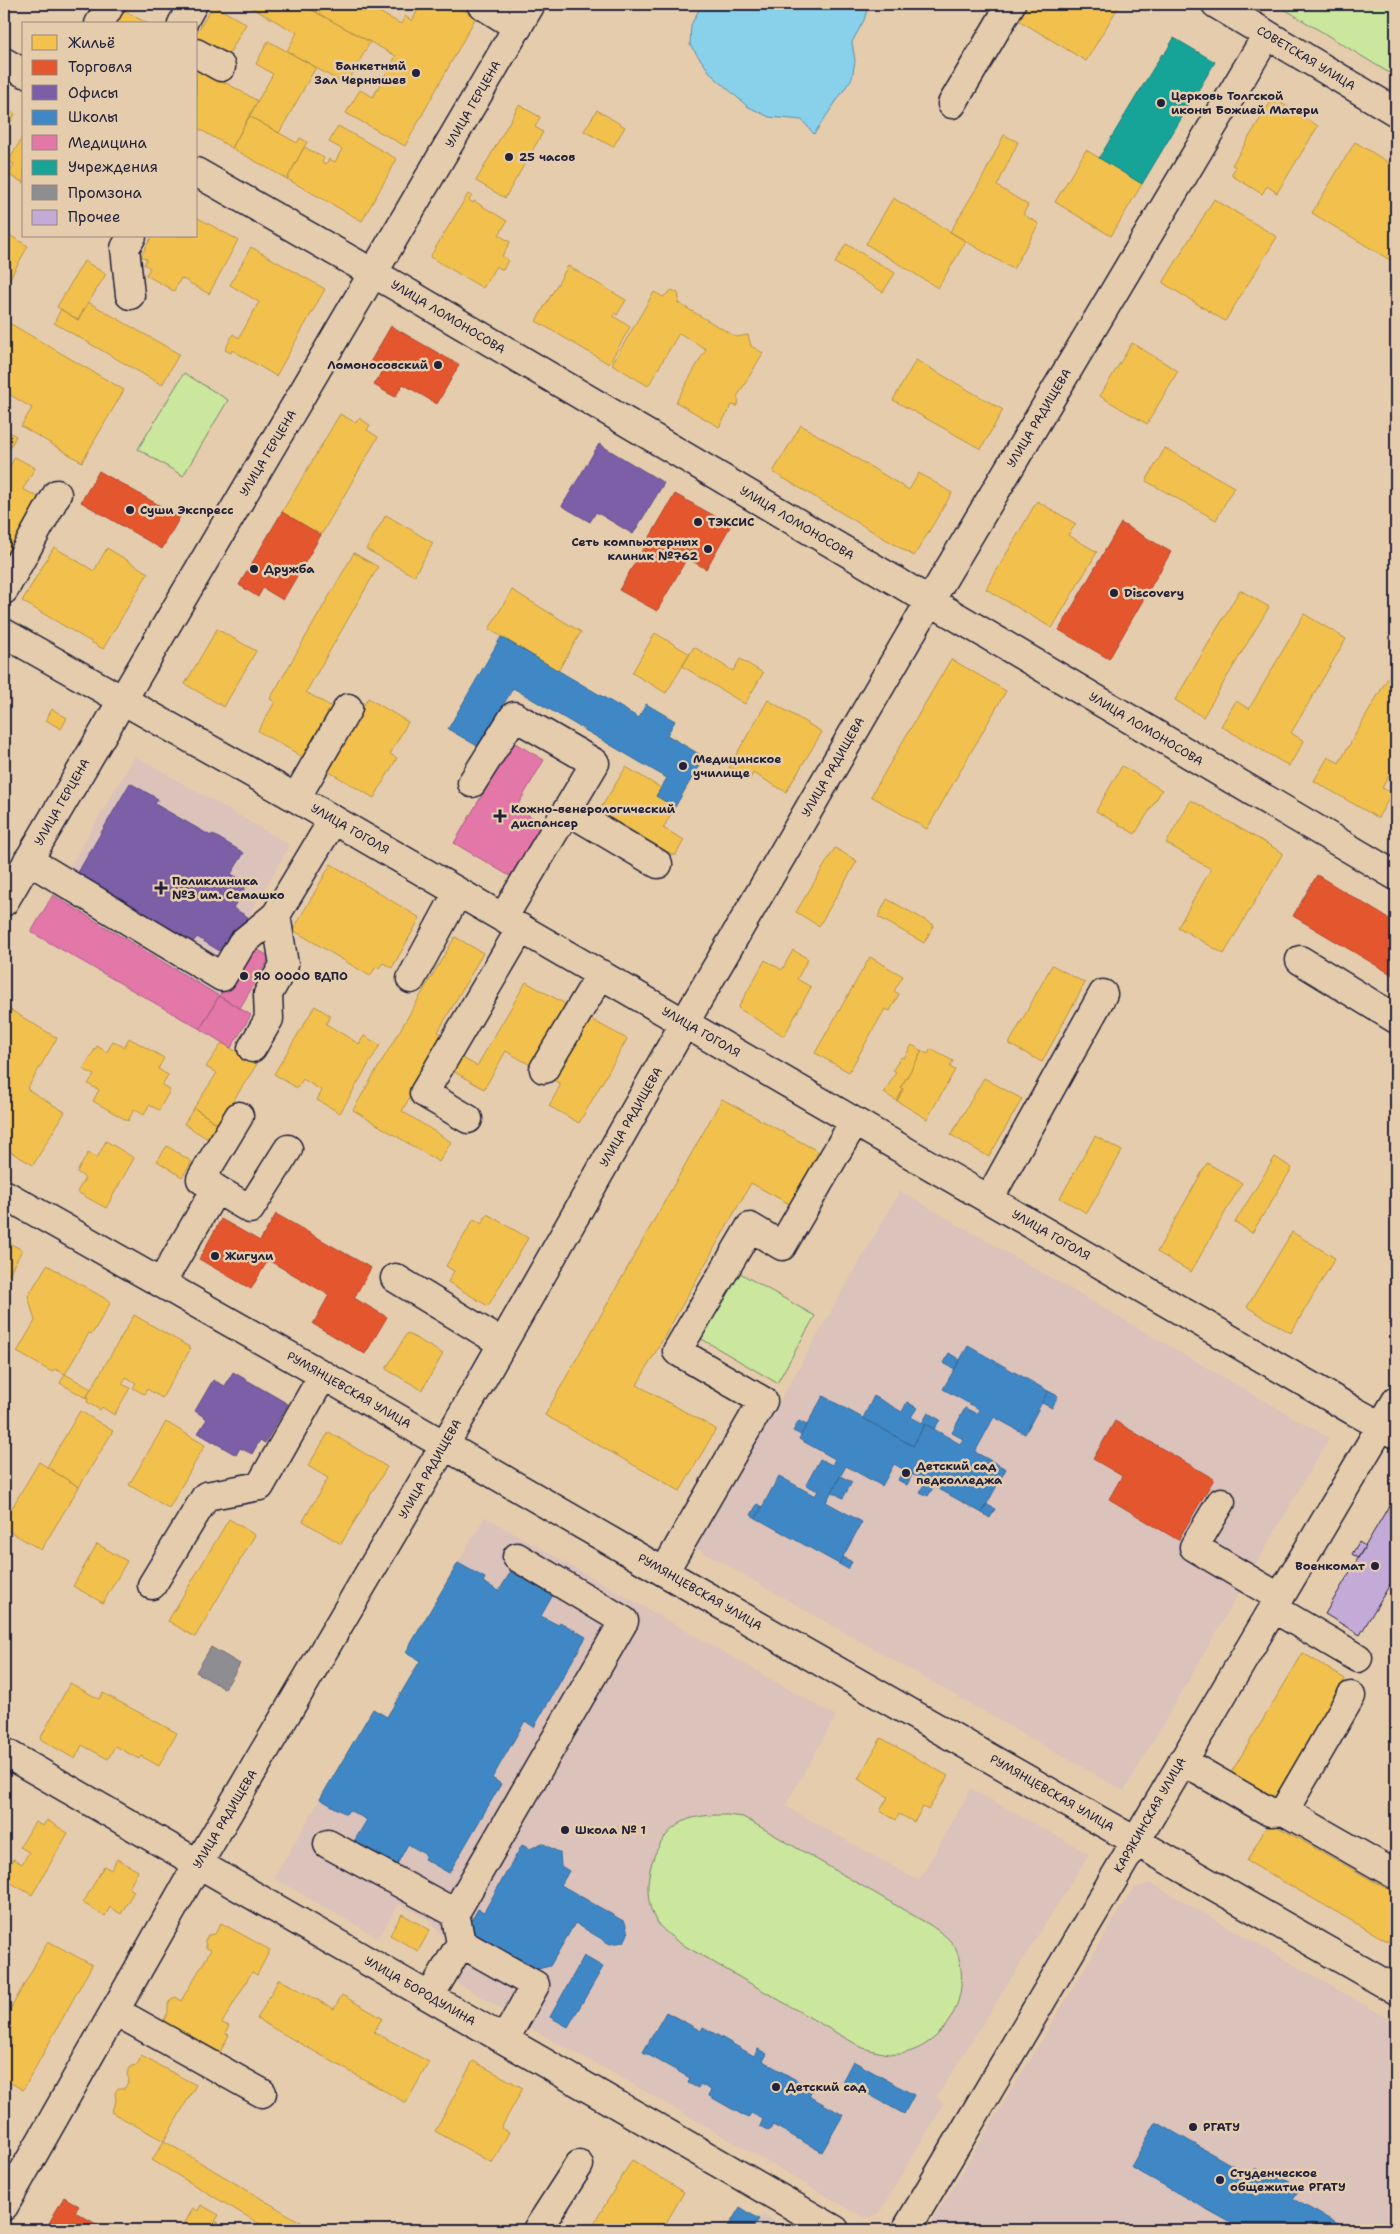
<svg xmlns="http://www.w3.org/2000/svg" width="1400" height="2234" font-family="'Shantell Sans',sans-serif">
<rect width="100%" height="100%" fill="#e5ccad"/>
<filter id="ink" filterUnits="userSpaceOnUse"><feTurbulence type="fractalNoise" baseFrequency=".02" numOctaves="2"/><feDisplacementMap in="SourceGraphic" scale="10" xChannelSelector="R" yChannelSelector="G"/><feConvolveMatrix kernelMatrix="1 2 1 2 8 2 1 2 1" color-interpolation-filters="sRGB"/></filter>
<g filter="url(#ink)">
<path fill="#dbc2ba" d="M135 756 290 845 249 916 262 925 200 1029 31 932Z
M900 1191 1329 1438 1124 1791 696 1548Z
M485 1517 836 1716 785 1806 919 1881 971 1789 1089 1854 936 2098 944 2103 878 2215 865 2218 617 2075 527 2027 517 2017 435 1970 445 1946 442 1936 428 1919 399 1904 378 1938 274 1878 373 1709 387 1717 420 1661 406 1652Z
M1151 1883 1396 2023V2230H927L1133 1888Z
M764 2215 790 2230H752L759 2219Z"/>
<path fill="#cbe69d" stroke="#76846c" d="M1276 4H1396V77Z
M184 373 228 400 183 476 138 449Z
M738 1272 815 1316 777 1383 700 1338Z
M727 1815 743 1817 930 1925C940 1932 953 1940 957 1952 972 1994 948 2042 905 2053 892 2057 875 2051 863 2048L678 1942C670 1935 662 1930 656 1921 637 1888 653 1832 689 1819 702 1815 714 1815 727 1815Z"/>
<path fill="#89d1eb" stroke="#608ba5" d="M702 4H869L864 20 852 42 855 61 852 78 814 134 802 120 769 117 747 106 712 75 690 45 691 25Z"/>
<path fill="#f2c14e" stroke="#b49148" d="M163 4H182L178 12Z
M245 4H301L370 42 346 85 287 51 297 33Z
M301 4H364L401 24 405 16 412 21 421 4H453L476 17 405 146 346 113 360 90 373 97 396 56Z
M1027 4H1120L1086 61 1017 19Z
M213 5 246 24 226 59 196 42V34Z
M122 9 148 24H114Z
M268 41 316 67 279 133 249 116 273 74 256 64Z
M196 66 258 101 232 148 196 127Z
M1273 98 1318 126 1277 193 1267 186 1262 194 1231 175 1236 167 1232 165Z
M519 105 540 117 535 127 543 132 505 198 476 181Z
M4 108 15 114 4 134Z
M597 110 625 127 613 147 584 131Z
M249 116 297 143 300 138 307 142 287 179 232 148Z
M338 126 397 159 362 221 287 179 304 147 324 158 322 162 326 164 329 159 335 162 342 149 329 142Z
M24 134V183L9 175 14 164 9 161Z
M1004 135 1018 142 997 186 1028 205 1023 214 1039 224 1013 269 950 232 982 179Z
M1355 142 1396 167V249L1390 260 1312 213Z
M1086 150 1142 184 1111 236 1055 202Z
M468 194 472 196 469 200 473 203 474 201 507 221 499 235 510 242 502 256 508 260 503 270 496 266 483 288 430 257Z
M893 198 966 241 938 288 866 244Z
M1214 199 1277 237 1225 321 1163 283Z
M196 217 238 240 209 294 181 278 174 291 146 275 150 268 144 264 147 259 141 256 152 236H196Z
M4 232 28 246 4 289Z
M846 244 895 273 883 292 835 263Z
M251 247 325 289 276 376 232 350 231 353 225 350 233 334 239 338 259 302 230 285Z
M84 261 106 274 78 320 57 307Z
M568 266 626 300 617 315 615 313 613 316 630 327 609 364 536 321Z
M672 290 678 293 679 299 678 303 736 337 748 335 751 346 763 353 737 397 739 401 737 406 732 405 719 427 676 402 706 349 679 333 648 386 612 364 654 292 663 297Z
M88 302 179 354 162 385 54 323 61 309 78 320Z
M4 320 124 390 82 462 21 426 32 408 4 391Z
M1132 343 1178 371 1147 424 1100 396Z
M916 360 1003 410 981 449 893 400Z
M340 414 356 423 359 418 370 425 367 430 378 437 321 535 282 512Z
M801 425 909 490 919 473 952 493 914 556 773 472Z
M4 429 16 436 4 459Z
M1165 448 1234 487 1216 520 1146 481Z
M15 457 35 468 23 489 41 499 4 566V477Z
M1037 501 1076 524 1068 535 1097 552 1052 628 986 589Z
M386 515 433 543 414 576 366 549Z
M54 547 94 571 107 548 148 573 103 649 22 601Z
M354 553 378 567 306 692 332 707 303 757 258 731 275 702 270 699Z
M512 590 581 632 558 671 489 629Z
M1240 590 1269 607 1203 717 1175 700Z
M1304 614 1346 639 1291 733 1304 741 1289 766 1221 726 1236 701 1249 709Z
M217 629 256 651 224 707 185 684Z
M655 633 690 654 666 693 632 673Z
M694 647 733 671 740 659 763 673 745 704 682 666Z
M951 659 1006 691 927 829 871 796Z
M1393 669 1396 671V763L1382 788 1392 793 1378 818 1314 781 1328 757 1339 763Z
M368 698 408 722 390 754 397 758 374 798 324 769Z
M768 700 822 732 786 792 753 773 750 779 729 767Z
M52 709 67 718 61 729 46 720Z
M1122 766 1162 790 1135 834 1096 811Z
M626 767 661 788 656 796 675 807 663 828 684 840 675 856 599 811Z
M1191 800 1283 853 1224 954 1178 927 1211 869 1166 843Z
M835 848 857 861 819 926 796 912Z
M331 864 420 918 392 968 383 963 379 968 376 967 370 976 293 930Z
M887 899 934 925 924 943 878 917Z
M455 937 483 953 438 1032 445 1036 402 1111 451 1142 439 1162 353 1110Z
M793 950 808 959 797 979 811 987 784 1036 738 1008 765 960 782 970Z
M870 957 903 976 894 991 899 994 890 1011 885 1009 849 1072 815 1053Z
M1052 965 1085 983 1042 1062 1009 1044Z
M526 982 569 1006 534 1067 506 1051 484 1089 453 1071 461 1057 477 1066Z
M4 1006 57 1038 27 1089 65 1112 33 1165 4 1148Z
M315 1006 331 1016 326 1024 359 1044 364 1036 380 1045 340 1113 317 1100 322 1091 303 1079 297 1088 274 1074Z
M585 1016 627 1039 579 1123 549 1106 561 1084 550 1078Z
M129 1038 164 1058 158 1069 168 1075 162 1085 170 1090 159 1110 149 1105 144 1115 134 1109 128 1121 93 1101 99 1090 88 1084 94 1075 83 1069 97 1046 107 1052 113 1041 124 1047Z
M222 1043 257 1064 218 1124 194 1108 217 1073 206 1067Z
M912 1045 922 1051 901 1087 903 1089 897 1101 884 1093 896 1072 893 1070 901 1057 904 1058Z
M931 1049 953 1061 950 1067 955 1070 927 1119 897 1101 903 1089 901 1087 922 1051 928 1054Z
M984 1078 1022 1099 989 1157 951 1135Z
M722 1099 823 1154 793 1206 751 1183 637 1385 716 1429 680 1491 545 1415Z
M194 1108 218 1124 208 1139 184 1124Z
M1095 1136 1122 1151 1087 1213 1060 1198Z
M106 1141 134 1158 106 1208 77 1192 85 1178 77 1172 88 1153 97 1158Z
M167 1146 192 1162 182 1177 157 1161Z
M1275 1157 1292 1168 1252 1233 1235 1222Z
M1207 1163 1242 1183 1191 1272 1157 1252Z
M487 1214 528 1238 488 1306 448 1282 454 1271 446 1266 474 1219 482 1224Z
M1292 1232 1335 1258 1291 1333 1247 1307Z
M4 1240 22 1250 4 1283Z
M47 1265 111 1302 92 1334 89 1333 65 1374 55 1369 52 1372 17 1352 35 1321 28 1296Z
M134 1315 191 1348 162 1398 147 1389 144 1394 133 1388 136 1383 126 1377 122 1384 130 1388 114 1415 102 1407 100 1410 87 1402 88 1399 86 1398Z
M407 1333 443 1354 422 1390 386 1369Z
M65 1374 91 1389 86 1398 60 1383Z
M80 1411 113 1431 79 1487 47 1467Z
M166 1422 205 1445 169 1508 129 1485Z
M329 1432 387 1467 341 1544 303 1521 328 1478 308 1466Z
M39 1462 79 1487 41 1550 4 1528V1521Z
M229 1519 255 1535 195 1637 168 1621Z
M97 1544 127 1561 103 1603 73 1586Z
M1303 1653 1345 1679 1271 1803 1228 1778Z
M70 1683 99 1699 103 1693 177 1733 159 1766 141 1756 139 1759 115 1746 108 1759 82 1745 75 1759 40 1739Z
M881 1738 948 1776 928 1810 923 1807 914 1822 899 1814 896 1820 880 1811 888 1797 858 1779Z
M47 1820 68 1833 32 1895 6 1880 4 1882V1875L13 1859 22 1864 29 1852 20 1847 35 1822 43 1826Z
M1269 1822 1396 1894V1946L1247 1861Z
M117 1859 138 1871 129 1888 134 1891 121 1914 110 1907 105 1916 83 1903 104 1866 111 1870Z
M402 1914 430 1930 418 1951 390 1935Z
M221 1923 270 1950 257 1975 252 1972 222 2023 229 2026 225 2033 229 2035 220 2052 163 2022 168 2012V2004L171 1999 176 1997 181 2001 211 1950 206 1948 205 1941 208 1935 215 1934Z
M48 1941 92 1965 23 2090 4 2079V2021Z
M279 1979 334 2009 342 1995 382 2018 374 2032 429 2062 406 2103 257 2019Z
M141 2056 196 2085 164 2141 111 2112 116 2101 115 2093 118 2088H125L129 2080 127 2074 131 2066 137 2065Z
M473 2061 523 2088 501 2128 509 2132 492 2163 435 2131Z
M164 2141 314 2230H270L152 2160Z
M632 2160 684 2192 662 2230H590Z
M201 2205 219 2215 215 2221 226 2227 224 2230H181L193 2208 198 2211Z"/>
<path fill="#e4572e" stroke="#aa4732" d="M391 326 459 365 437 404 403 384 395 397 374 385 382 371 369 364Z
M99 471 180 517 162 549 81 502Z
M675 494 731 525 706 569 687 558 657 611 619 590Z
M282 512 321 535 283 600 263 588 258 597 239 585Z
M1121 523 1171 552 1109 659 1059 630Z
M1317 875 1396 923V977L1293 916Z
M276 1214 371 1268 354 1298 387 1317 365 1354 313 1324 329 1295 268 1260 251 1289 199 1259 221 1219 260 1241Z
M1115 1421 1214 1479 1178 1540 1109 1499 1122 1476 1093 1459Z
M64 2197 79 2206 75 2212 107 2230H45Z"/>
<path fill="#7b5ea7" stroke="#604c87" d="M599 444 664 483 633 534 596 512 590 522 562 506Z
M130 783 158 799 155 804 211 836 212 834 244 853 231 874 248 883 233 908 248 917 226 955 197 937 193 942 121 900 117 907 107 902 112 894 77 874Z
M233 1372 288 1404 265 1443 260 1440 252 1454 240 1448 236 1455 198 1433 207 1419 195 1411 213 1380 225 1386Z"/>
<path fill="#3f88c5" stroke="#36699c" d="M501 637 639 718 646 704 675 721 667 735 704 757 675 807 656 796 667 778 513 688 479 747 448 729Z
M968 1346 1048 1391 1025 1434 994 1417 975 1452 1006 1469 982 1513 894 1464 882 1486 846 1466 826 1502 862 1522 839 1564 756 1518 779 1476 815 1496 818 1491 806 1485 820 1459 832 1465 835 1459 799 1439 823 1396 913 1446 925 1424 960 1444 963 1439 952 1433 965 1408 977 1414 979 1409 943 1389Z
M949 1353 960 1360 955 1369 943 1363Z
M1048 1391 1058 1396 1052 1408 1042 1403Z
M874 1396 902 1412 907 1402 917 1408 911 1417 922 1423 928 1413 940 1420 934 1429 925 1424 913 1446 863 1418Z
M799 1421 807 1425 801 1435 793 1431Z
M903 1470 912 1475 907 1485 898 1480Z
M840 1476 852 1482 843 1498 832 1492Z
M925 1482 934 1486 928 1496 920 1492Z
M757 1504 762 1507 756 1518 751 1515Z
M986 1504 995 1509 990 1518 982 1513Z
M843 1557 852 1562 848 1569 839 1564Z
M458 1563 485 1578 483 1582 499 1591 513 1568 554 1593 541 1616 558 1625 560 1622 586 1637 534 1727 525 1721 492 1778 501 1784 449 1873 424 1859 426 1855 408 1844 395 1868 353 1843 367 1820 349 1810 346 1814 320 1799 373 1709 387 1717 420 1661 406 1652Z
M542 1843 560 1853 561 1866 569 1871 561 1885 625 1922 628 1934 624 1942 610 1944 575 1923 550 1966 534 1970 466 1931 478 1909 484 1912 522 1845 530 1849Z
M584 1956 603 1967 568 2027 550 2017Z
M666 2012 701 2031 703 2027 754 2056 758 2049 767 2054 763 2061 812 2089 809 2096 843 2115 822 2152 773 2125 769 2131 760 2126 763 2119 751 2113 748 2118 709 2096 711 2090 700 2084 698 2088 688 2083 690 2078 643 2052Z
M853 2061 914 2095 904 2114 843 2080Z
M1156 2122 1251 2176 1256 2168 1264 2172 1266 2169 1279 2176 1293 2184 1291 2187 1298 2191 1293 2199 1349 2230H1244L1131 2167Z
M740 2207 759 2219 752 2230H726Z"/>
<path fill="#e377a8" stroke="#a95e87" d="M513 742 544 760 516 808 544 824 513 878 454 843Z
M53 895 219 996 200 1029 31 932Z
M250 945 270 957 240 1008 219 996Z
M219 996 251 1015 231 1048 200 1029Z"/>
<path fill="#17a398" stroke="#1a7c7c" d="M1174 38 1215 62 1142 184 1099 158 1162 54 1164 55Z"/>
<path fill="#8d8d92" stroke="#6d6d78" d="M211 1647 240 1664 225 1689 196 1672Z"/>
<path fill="#c4aad7" stroke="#22223b" d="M1396 1494V1574L1360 1635 1325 1614Z
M1359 1542 1365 1546 1358 1558 1352 1554Z"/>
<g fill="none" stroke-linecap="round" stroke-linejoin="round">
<defs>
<path id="minor" d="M481 4 518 27
M1216 4 1396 112
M99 24 111 4
M182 24 193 4
M196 53 221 67
M4 62 24 73
M952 104 1011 4
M196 172 401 289 1396 876
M130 295 125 248 132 236
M4 590 57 494
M4 633 296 798 1354 1411 1396 1434
M472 783 514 716 595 763 503 918
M296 798 348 708
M567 810 658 864
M28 860 222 977 242 943 276 915
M1300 960 1396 1019
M411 979 458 892
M252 1048 269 1019 268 994 284 965 276 915 333 820
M544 1069 601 974
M468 1119 424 1093 521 928
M216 1189 250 1209 288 1149
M4 1194 323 1375 664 1572 1396 1990
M989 1199 1103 994
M395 1278 502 1343
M161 1283 216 1189 201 1179 239 1116
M1221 1502 1194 1547 1280 1598
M664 1572 763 1401 677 1351 750 1227 782 1246 854 1122
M152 1585 206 1496 260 1486 323 1375
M1273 1608 1358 1658
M4 1752 835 2230
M1182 1761 1270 1812 1284 1811 1351 1696
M1284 1811 1396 1875
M328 1844 455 1913
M461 1943 535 1985 505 2039
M430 1996 461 1943 455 1913 624 1621 517 1557
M115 2011 262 2093
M4 2206 198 1864 458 1422 700 996 930 601 1267 35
M537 2230 579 2165
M906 2230 1396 1401"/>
<path id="major" d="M4 902 531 4"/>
</defs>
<use href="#minor" stroke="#22223b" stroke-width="31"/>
<use href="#major" stroke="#22223b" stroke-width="31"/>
<use href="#minor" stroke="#e5ccad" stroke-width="28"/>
<use href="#major" stroke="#e5ccad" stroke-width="28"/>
</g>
</g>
<g fill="#22223b" stroke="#e5ccad" stroke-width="2">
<circle cx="416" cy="73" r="5"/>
<circle cx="1161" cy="103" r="5"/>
<circle cx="509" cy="157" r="5"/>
<circle cx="438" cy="365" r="5"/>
<circle cx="130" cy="510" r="5"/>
<circle cx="698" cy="522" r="5"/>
<circle cx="708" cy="549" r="5"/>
<circle cx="254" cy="569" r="5"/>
<circle cx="1114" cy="593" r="5"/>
<circle cx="683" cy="766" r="5"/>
<path d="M497.5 808.5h5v5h5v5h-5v5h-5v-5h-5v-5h5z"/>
<path d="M158.5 880.5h5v5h5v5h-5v5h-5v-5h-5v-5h5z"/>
<circle cx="244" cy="976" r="5"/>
<circle cx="215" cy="1256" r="5"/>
<circle cx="906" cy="1473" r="5"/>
<circle cx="1375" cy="1566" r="5"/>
<circle cx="565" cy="1830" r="5"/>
<circle cx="776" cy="2087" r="5"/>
<circle cx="1193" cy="2127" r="5"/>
<circle cx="1220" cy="2180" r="5"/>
</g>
<g text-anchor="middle" stroke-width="5" stroke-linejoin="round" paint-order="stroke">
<g font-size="12" fill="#22223b" stroke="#e5ccad">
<text transform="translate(1306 58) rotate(31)" y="4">СОВЕТСКАЯ УЛИЦА</text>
<text transform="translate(473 104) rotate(-60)" y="4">УЛИЦА ГЕРЦЕНА</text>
<text transform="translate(448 317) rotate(31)" y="4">УЛИЦА ЛОМОНОСОВА</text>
<text transform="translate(1039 418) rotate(-59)" y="4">УЛИЦА РАДИЩЕВА</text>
<text transform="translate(268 453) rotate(-59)" y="4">УЛИЦА ГЕРЦЕНА</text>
<text transform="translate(797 523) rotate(31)" y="4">УЛИЦА ЛОМОНОСОВА</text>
<text transform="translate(1146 729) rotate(31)" y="4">УЛИЦА ЛОМОНОСОВА</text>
<text transform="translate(833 767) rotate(-60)" y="4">УЛИЦА РАДИЩЕВА</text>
<text transform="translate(62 802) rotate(-60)" y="4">УЛИЦА ГЕРЦЕНА</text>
<text transform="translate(350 829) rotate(30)" y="4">УЛИЦА ГОГОЛЯ</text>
<text transform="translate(701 1032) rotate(30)" y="4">УЛИЦА ГОГОЛЯ</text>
<text transform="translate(631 1117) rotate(-60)" y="4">УЛИЦА РАДИЩЕВА</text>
<text transform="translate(1051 1235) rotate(30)" y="4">УЛИЦА ГОГОЛЯ</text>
<text transform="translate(349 1390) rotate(30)" y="4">РУМЯНЦЕВСКАЯ УЛИЦА</text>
<text transform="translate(430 1469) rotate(-60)" y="4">УЛИЦА РАДИЩЕВА</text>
<text transform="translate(700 1592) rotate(30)" y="4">РУМЯНЦЕВСКАЯ УЛИЦА</text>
<text transform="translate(1052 1793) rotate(30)" y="4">РУМЯНЦЕВСКАЯ УЛИЦА</text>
<text transform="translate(1150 1815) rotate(-60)" y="4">КАРЯКИНСКАЯ УЛИЦА</text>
<text transform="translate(225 1819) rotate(-59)" y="4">УЛИЦА РАДИЩЕВА</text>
<text transform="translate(420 1991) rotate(30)" y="4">УЛИЦА БОРОДУЛИНА</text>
</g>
<g font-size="12" font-weight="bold" fill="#22223b" stroke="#e5ccad" text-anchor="start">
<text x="406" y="70" text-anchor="end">Банкетный<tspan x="406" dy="14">Зал Чернышев</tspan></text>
<text x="1171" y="100">Церковь Толгской<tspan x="1171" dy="14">иконы Божией Матери</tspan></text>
<text x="519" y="161">25 часов</text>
<text x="428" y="369" text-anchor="end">Ломоносовский</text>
<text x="140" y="514">Суши Экспресс</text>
<text x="708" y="526">ТЭКСИС</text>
<text x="698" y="546" text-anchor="end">Сеть компьютерных<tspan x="698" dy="14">клиник №762</tspan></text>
<text x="264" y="573">Дружба</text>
<text x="1124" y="597">Discovery</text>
<text x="693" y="763">Медицинское<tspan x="693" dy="14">училище</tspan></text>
<text x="511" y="813">Кожно-венерологический<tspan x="511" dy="14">диспансер</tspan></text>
<text x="172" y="885">Поликлиника<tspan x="172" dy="14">№3 им. Семашко</tspan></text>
<text x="254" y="980">ЯО ОООО ВДПО</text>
<text x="225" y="1260">Жигули</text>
<text x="916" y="1470">Детский сад<tspan x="916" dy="14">педколледжа</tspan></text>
<text x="1365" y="1570" text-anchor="end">Военкомат</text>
<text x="575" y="1834">Школа № 1</text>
<text x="786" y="2091">Детский сад</text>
<text x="1203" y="2131">РГАТУ</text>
<text x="1230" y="2177">Студенческое<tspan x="1230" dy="14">общежитие РГАТУ</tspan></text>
</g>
</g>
<rect width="1400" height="2234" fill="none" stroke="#e5ccad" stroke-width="20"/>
<rect x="10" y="10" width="1380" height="2214" fill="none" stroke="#22223b" stroke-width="2" filter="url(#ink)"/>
<rect x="22" y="22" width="175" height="215" fill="#e5ccad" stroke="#97887f"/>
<rect x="32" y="35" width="25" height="15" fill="#f2c14e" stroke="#97887f"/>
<text x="68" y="48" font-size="15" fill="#22223b">Жильё</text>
<rect x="32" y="60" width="25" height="15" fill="#e4572e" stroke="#97887f"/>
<text x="68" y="72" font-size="15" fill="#22223b">Торговля</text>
<rect x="32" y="85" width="25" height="15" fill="#7b5ea7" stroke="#97887f"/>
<text x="68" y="98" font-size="15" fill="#22223b">Офисы</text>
<rect x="32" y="110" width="25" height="15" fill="#3f88c5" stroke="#97887f"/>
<text x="68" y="122" font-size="15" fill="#22223b">Школы</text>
<rect x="32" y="135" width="25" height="15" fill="#e377a8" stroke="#97887f"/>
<text x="68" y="148" font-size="15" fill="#22223b">Медицина</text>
<rect x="32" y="160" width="25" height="15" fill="#17a398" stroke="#97887f"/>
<text x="68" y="172" font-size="15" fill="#22223b">Учреждения</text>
<rect x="32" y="185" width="25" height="15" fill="#8d8d92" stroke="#97887f"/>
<text x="68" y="198" font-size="15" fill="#22223b">Промзона</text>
<rect x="32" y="210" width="25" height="15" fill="#c4aad7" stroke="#97887f"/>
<text x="68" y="222" font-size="15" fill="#22223b">Прочее</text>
</svg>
